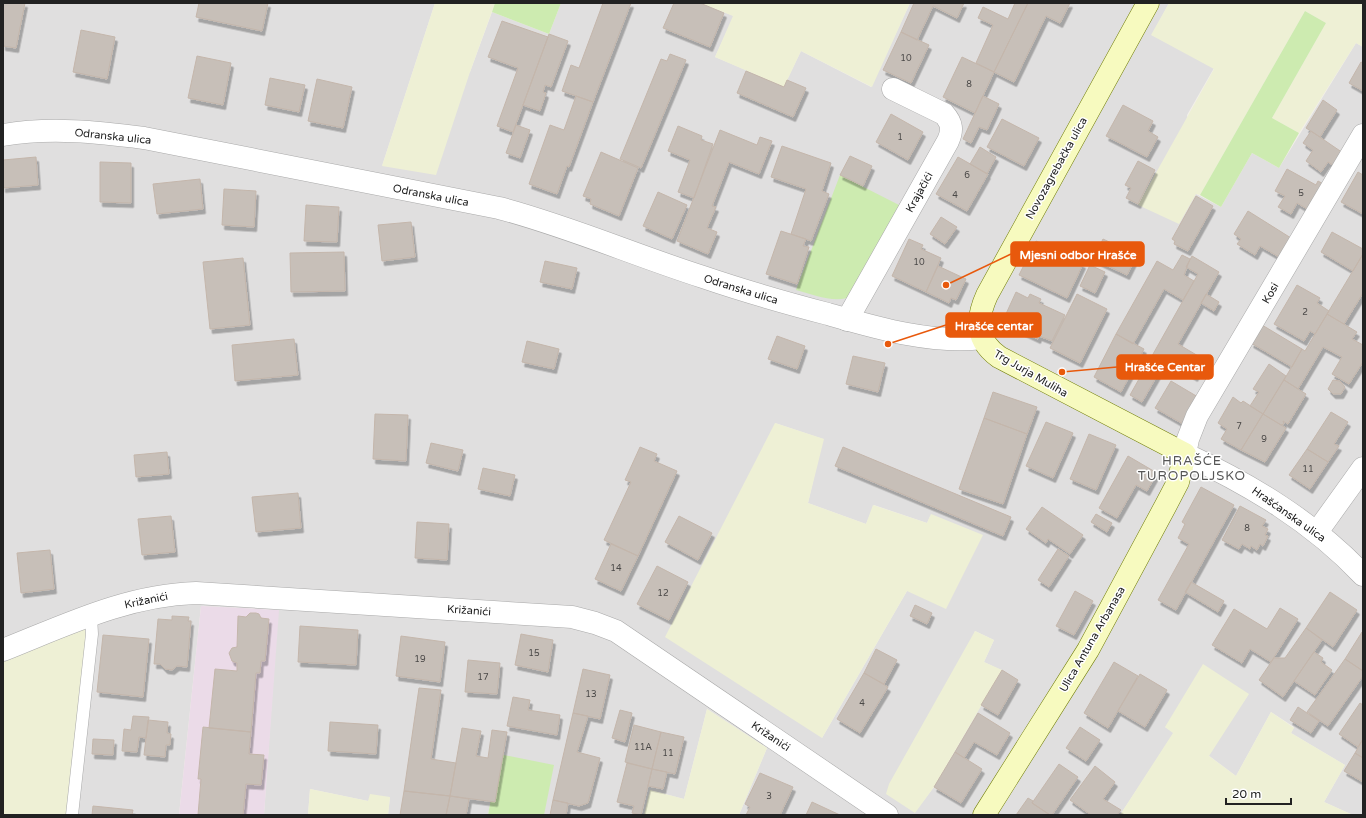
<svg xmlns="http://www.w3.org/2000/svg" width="1366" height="818" font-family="'Varela Round',sans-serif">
<defs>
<filter id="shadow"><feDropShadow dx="2.5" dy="4.5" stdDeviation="0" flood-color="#0004"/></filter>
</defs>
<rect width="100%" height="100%" fill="#f2efe9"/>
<path fill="#e0dfdf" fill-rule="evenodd" d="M3 3H435L382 166 470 72 492 12 549 34 561 3H701L734 16 715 57 784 86 801 51 871 87 910 3H1169L1152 35 1214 68 1187 115 1196 194 1221 207 1252 153 1279 168 1356 43 1363 47V815H1353L1324 802 1345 765 1291 733 1294 727 1271 712 1236 776 1208 755 1248 695 1165 727 1174 733 1120 815H739L767 748 707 709 684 799 650 790 644 815H543L499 754 488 815H388L390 797 368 801 310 789 308 815H264L278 610 201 606 179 815H78L96 620 3 641ZM775 423 823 439 808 503 866 524 874 505 927 523 931 514 907 591 822 738ZM975 631 994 640 984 662 1001 670 934 787 914 813Z"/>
<path fill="#ebdbe8" d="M201 606 279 610 264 815H179Z"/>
<path fill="#eef0d5" d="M435 3H495L470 72 436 175 382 166Z
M701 3H910L872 87 801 51 784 87 715 57 733 16Z
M1169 3H1363V47L1356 43 1299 133 1272 118 1326 23 1305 11 1200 195 1196 194 1179 224 1138 205 1214 69 1151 35Z
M775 423 824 439 808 503 866 524 873 505 927 523 931 514 983 535 946 609 907 591 822 738 665 637Z
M84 625 86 636 66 815H3V658Z
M975 631 994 640 984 662 1002 670 934 787 915 813 886 794 889 784Z
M1203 664 1249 694 1209 756 1236 776 1271 712 1294 728 1291 733 1345 765 1324 802 1353 815H1261L1259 813 1258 815H1120L1173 733 1165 727Z
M707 709 767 748 739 815H644L650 790 684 799Z
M310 789 368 801 370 794 390 797 388 815H308Z"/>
<path fill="#cdebb0" d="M495 3H561L549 34 492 12Z
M1305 11 1326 23 1272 118 1299 133 1279 168 1252 153 1221 207 1200 195Z
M840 175 901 206 855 295C836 305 816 295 796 290Z
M499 754 554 765 544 815H488Z"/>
<path fill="#c7bfb8" stroke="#c4b6ab" filter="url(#shadow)" d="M3 3H25L16 48 3 46Z
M199 3H268L262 31 196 17Z
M603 3H631L593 102 562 91 571 65 579 68Z
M674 3H700L724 13 710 47 663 28Z
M914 3H964L957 18 933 6 917 40 901 32Z
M1015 3H1028L994 72 976 63 993 25 978 18 983 7 1008 19Z
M1028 3H1070L1060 23 1046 16 1014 82 994 72Z
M502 21 548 37 513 132 497 126 518 68 488 57Z
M81 30 115 37 107 79 73 72Z
M901 32 929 45 911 83 883 70Z
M549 34 568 41 551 87 545 85 543 92 546 93 540 111 523 105Z
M670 54 686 60 641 168 620 159 661 59 667 61Z
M197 56 231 63 223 105 188 98Z
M962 57 994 72 975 113 943 97Z
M1361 62 1363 63V91L1349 83Z
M746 71 784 87 787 80 806 88 793 117 737 93Z
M270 78 305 85 299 112 265 105Z
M317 79 352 87 343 128 308 121Z
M576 96 593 102 569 167 567 166 557 194 529 184 550 125 564 130Z
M983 96 999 104 987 130 979 127 971 143 963 139Z
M1323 100 1337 110 1320 137 1306 128Z
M1123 105 1153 121 1148 131 1158 137 1147 157 1106 136Z
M891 114 923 132 908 160 876 142Z
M1002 119 1039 138 1024 166 987 147Z
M516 125 530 130 520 158 506 153Z
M678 126 702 136 701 140 713 144 694 198 678 192 690 160 668 151Z
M720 130 757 145 760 137 772 141 759 174 729 162 712 206 716 207 707 228 717 232 708 254 677 241Z
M1311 131 1346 155 1337 168 1328 162 1321 172 1306 161 1313 150 1303 143Z
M782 146 831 163 822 191 829 194 811 241 791 234 806 189 771 177Z
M980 147 996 157 987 174 970 164Z
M601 152 638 168 619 216 590 204 591 199 583 196Z
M850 156 872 166 863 186 840 175Z
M36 157 38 185 3 188V160Z
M958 157 988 174 967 211 936 194Z
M1138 161 1155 170 1138 204 1126 198 1131 188 1125 185Z
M100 162 131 163V203L100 202Z
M1287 169 1316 185 1318 181 1327 186 1312 212 1297 203 1291 214 1278 207 1285 196 1275 191Z
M1358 172 1363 175V214L1341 202Z
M200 179 203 209 157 214 153 184Z
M224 189 256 191 254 227 222 225Z
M658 192 687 205 672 239 643 226Z
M1196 196 1213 206 1188 251 1174 244 1175 241 1172 239Z
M306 205 339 207 337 242 304 241Z
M1248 211 1291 238 1279 257 1260 246 1255 255 1237 244 1241 239 1234 234Z
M941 217 957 227 945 244 930 234Z
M411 222 415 257 382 261 378 225Z
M781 231 806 239 803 246 809 247 797 284 766 274Z
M1332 232 1363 249V254L1353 271 1321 252Z
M909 239 923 245 921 249 941 258 926 292 892 276Z
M1103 239 1126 250 1129 244 1140 249 1127 275 1093 259Z
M1036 241 1083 264 1067 298 1019 275Z
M344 252 345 291 291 292 290 253Z
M1363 254V293L1344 324 1327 314Z
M1182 255 1190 259 1184 275 1194 281 1183 300 1164 289 1133 344 1116 334 1157 261 1173 270Z
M1192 256 1219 272 1178 344 1205 360 1195 377 1166 360 1142 402 1130 395 1198 274 1186 267Z
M243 258 250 325 210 329 203 262Z
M545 261 577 268 572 289 540 282Z
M1090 265 1105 272 1095 293 1080 286Z
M938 266 966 279 956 300 951 298 949 303 926 292Z
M1297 285 1320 298 1317 303 1329 311 1315 334 1310 331 1304 341 1274 324Z
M1016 292 1028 298 1030 294 1041 299 1039 303 1065 315 1052 341 1039 336 1038 339 1008 325 1005 316Z
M1077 294 1107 309 1080 363 1050 348Z
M1206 294 1219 302 1214 311 1201 303Z
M1327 314 1357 332 1352 339 1363 345V362L1349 384 1332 374 1342 357 1323 347 1298 389 1284 380 1302 349 1305 351Z
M1262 325 1302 349 1292 367 1251 343Z
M1116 334 1144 349 1121 392 1094 377Z
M777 336 805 346 797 369 768 359Z
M294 339 298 375 235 381 232 345Z
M527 341 559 349 554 369 522 362Z
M853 356 885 363 878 392 846 384Z
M1269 364 1286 376 1263 414 1250 406 1259 392 1253 389Z
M1284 380 1306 394 1288 424 1283 421 1284 424 1281 425 1263 414Z
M1333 380 1340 381 1345 387 1341 394H1333L1328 389Z
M1171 381 1198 397 1183 424 1155 408Z
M993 392 1037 407 1027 434 984 418Z
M1233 397 1241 403 1243 401 1263 414 1241 450 1221 439 1227 429 1218 423Z
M1331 412 1348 422 1334 444 1339 446 1328 462 1307 449Z
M375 414 408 415 406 461 373 459Z
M1263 414 1286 428 1265 462 1241 450Z
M984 418 1027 434 1003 504 959 489Z
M1046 422 1073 433 1053 478 1026 466Z
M1089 434 1116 445 1096 490 1070 479Z
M431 443 463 450 458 471 426 463Z
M640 447 657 454 654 461 677 471 638 556 604 540 631 482 625 480Z
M843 447 1011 517 1003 536 835 466Z
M1307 449 1328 462 1310 489 1289 475Z
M167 452 169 474 136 477 134 455Z
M1128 456 1157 473 1147 491 1136 485 1117 518 1099 508Z
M483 468 515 475 510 496 478 489Z
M1201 487 1234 505 1176 610 1158 600 1189 544 1178 538 1185 524 1182 522Z
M298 493 301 528 256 532 252 497Z
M1240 506 1266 520 1262 526 1268 529 1265 535 1268 536 1263 546 1260 544 1257 550 1251 546 1250 549 1242 544 1239 549 1222 540Z
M1042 507 1083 535 1070 554 1048 539 1046 543 1026 529Z
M1096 514 1112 523 1107 532 1091 522Z
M171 516 175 552 142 555 138 519Z
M679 516 712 533 698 560 665 542Z
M417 522 449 524 447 560 415 558Z
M611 544 638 556 621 591 595 579Z
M1058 549 1069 556 1049 587 1038 580Z
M50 550 54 589 21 593 17 553Z
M657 566 688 582 669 620 637 604Z
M1191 582 1224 601 1218 612 1185 592Z
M1075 591 1093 601 1074 635 1056 626Z
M1330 592 1357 610 1333 647 1306 628Z
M915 605 932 613 927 624 910 616Z
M1280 608 1298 619 1271 662 1250 649 1242 663 1212 645 1234 609 1267 629Z
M250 613H256L259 614 261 618 269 619 265 661H261L260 673H256L251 732 209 728 215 669 237 671V663L232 661 229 653 232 648 237 647 238 616 246 617Z
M172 616 189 617 188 621H191L187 667 177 666 172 670 165 669 160 664H154L158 619 172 620Z
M300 626 358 630 356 665 298 662Z
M1306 628 1322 640 1283 697 1259 680 1274 658H1285Z
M1362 632 1363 633V671L1345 659Z
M521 634 553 640 548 672 515 665Z
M103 635 149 639 143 697 97 692Z
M401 636 445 642 440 682 396 676Z
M876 649 897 660 884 684 864 673Z
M1314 652 1323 658 1321 662 1332 670 1315 695 1294 681Z
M1345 659 1363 671V676L1328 726 1307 712Z
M468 660 500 663 497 694 465 692Z
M1114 662 1138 676 1108 728 1084 713Z
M583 669 610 675 600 719 573 713Z
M1002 670 1018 680 998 715 981 705Z
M864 673 888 687 860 733 837 719Z
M1140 674 1167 690 1145 727 1118 711Z
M419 688 441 690 431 759 456 763 450 796 404 791Z
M513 697 530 700 528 710 560 715 557 735 507 726Z
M1360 703 1363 705V739L1358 747 1339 734Z
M1298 707 1319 721 1311 733 1290 720Z
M620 710 632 713 625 742 612 738Z
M573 713 588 716 577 752 600 758 588 803 579 806 553 800Z
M978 713 1010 733 997 755 974 742 964 758 955 752Z
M133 716 149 717 146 738 139 737 137 752 122 751 124 729 131 730Z
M148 720 168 722 167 733 171 734 170 745H166L165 757 144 755Z
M330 722 378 725 376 754 328 751Z
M634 725 661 732 652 769 625 762Z
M203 727 251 732 249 754 264 755 261 785 246 784 243 815H198L201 779H198Z
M1080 727 1100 740 1086 761 1066 748Z
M462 728 481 731 476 756 488 758 492 730 507 732 495 802 450 796Z
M661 732 684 737 675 774 652 769Z
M93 739 114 740 113 755 92 754Z
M1363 739V758L1355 753Z
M955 752 982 769 961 803 934 787Z
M1355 753 1363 758V782L1344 771Z
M627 763 652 769 641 815 632 813 634 806 617 802Z
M1059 764 1078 777 1052 815H1050L1032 803Z
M1095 766 1115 782 1103 799 1121 810 1117 815H1091L1070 800Z
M652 769 667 772 663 789 648 786Z
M760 773 793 787 780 815H746L750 807 745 804Z
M404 791 450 796 446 815H400Z
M450 796 469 799 466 815H446Z
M1028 798 1033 801 1032 803 1050 815H1016Z
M553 800 568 803 566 815H550Z
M812 802 840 815H806Z
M93 806 133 810 132 815H92Z"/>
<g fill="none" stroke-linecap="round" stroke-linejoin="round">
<defs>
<path id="service" d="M72 815 92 634 91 616"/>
<path id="minor" d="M1363 135 1197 416 1188 439 1185 454C1251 485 1313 522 1363 575
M847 320 948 141C953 130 952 123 944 114L893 89
M1317 532 1363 468
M3 650C66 625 127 595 196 593L572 617 595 623 616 631 887 815"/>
<path id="tertiary" d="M3 135C50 127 98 132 144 138L499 208C568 226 634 255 703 277 744 291 786 303 828 314 877 328 931 344 983 338"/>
<path id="secondary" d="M984 815 1088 650 1166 505 1178 482 1185 454 999 357C975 340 976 319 987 295L1148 3"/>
</defs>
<use href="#service" stroke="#a9a9a9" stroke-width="13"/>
<use href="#minor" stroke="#a9a9a9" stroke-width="23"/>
<use href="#tertiary" stroke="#a9a9a9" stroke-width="23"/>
<use href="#secondary" stroke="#707d05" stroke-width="23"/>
<use href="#service" stroke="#fff" stroke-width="12"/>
<use href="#minor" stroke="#fff" stroke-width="22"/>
<use href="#tertiary" stroke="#fff" stroke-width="22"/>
<use href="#secondary" stroke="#f7fabf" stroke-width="22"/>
</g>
<g text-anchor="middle" stroke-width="3" stroke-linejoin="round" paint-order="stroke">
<g font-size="9" fill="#4b4948">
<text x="906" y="61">10</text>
<text x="969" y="87">8</text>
<text x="900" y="140">1</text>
<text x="967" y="178">6</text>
<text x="1301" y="196">5</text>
<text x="955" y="198">4</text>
<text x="919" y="265">10</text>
<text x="1305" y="315">2</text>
<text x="1239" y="429">7</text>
<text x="1264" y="442">9</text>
<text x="1308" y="472">11</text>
<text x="1247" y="531">8</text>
<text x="616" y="571">14</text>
<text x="663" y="596">12</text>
<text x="534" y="656">15</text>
<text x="420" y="662">19</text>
<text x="483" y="680">17</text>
<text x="591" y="697">13</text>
<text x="862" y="706">4</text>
<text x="643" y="750">11A</text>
<text x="668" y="756">11</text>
<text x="769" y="799">3</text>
</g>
<g font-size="11" fill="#222" stroke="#fff">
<text transform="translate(113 136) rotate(6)" y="4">Odranska ulica</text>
<text transform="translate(1056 168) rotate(-61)" y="4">Novozagrebačka ulica</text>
<text transform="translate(919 192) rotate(-61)" y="4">Krajačići</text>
<text transform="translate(431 195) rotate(11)" y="4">Odranska ulica</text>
<text transform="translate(741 289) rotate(17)" y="4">Odranska ulica</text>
<text transform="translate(1270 293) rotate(-60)" y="4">Kosi</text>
<text transform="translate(1031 373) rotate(30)" y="4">Trg Jurja Muliha</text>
<text transform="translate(1289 514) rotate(35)" y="4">Hrašćanska ulica</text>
<text transform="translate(146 600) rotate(-12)" y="4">Križanići</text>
<text transform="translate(469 610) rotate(4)" y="4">Križanići</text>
<text transform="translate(1092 639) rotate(-60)" y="4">Ulica Antuna Arbanasa</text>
<text transform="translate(771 736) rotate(34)" y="4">Križanići</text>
</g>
<g font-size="13" letter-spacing="1" fill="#555" stroke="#fff">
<text x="1192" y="465">HRAŠĆE<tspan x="1192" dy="15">TUROPOLJSKO</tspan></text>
</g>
</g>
<path fill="none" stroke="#e8590c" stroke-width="1.5" d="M946 285L1011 254M888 344L946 325M1062 372L1117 367"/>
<g fill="#e8590c" stroke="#fff" stroke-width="1.5">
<circle cx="946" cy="285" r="4"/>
<circle cx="888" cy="344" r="4"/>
<circle cx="1062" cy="372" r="4"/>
</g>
<g fill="#e8590c" stroke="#e8590c" stroke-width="1.5">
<rect x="1011" y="242" width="133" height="24" rx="4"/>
<rect x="946" y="313" width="95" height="24" rx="4"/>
<rect x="1117" y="355" width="96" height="24" rx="4"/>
</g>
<g font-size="12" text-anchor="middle" font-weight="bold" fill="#fff">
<text x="1078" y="259">Mjesni odbor Hrašće</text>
<text x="994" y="330">Hrašće centar</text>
<text x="1165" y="371">Hrašće Centar</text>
</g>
<rect width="1366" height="818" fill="none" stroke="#222222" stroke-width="8"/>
<path d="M1226 798v6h65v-6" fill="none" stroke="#222222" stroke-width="2"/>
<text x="1232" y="798" font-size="12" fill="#222222" stroke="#ffffff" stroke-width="3" paint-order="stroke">20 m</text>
</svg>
